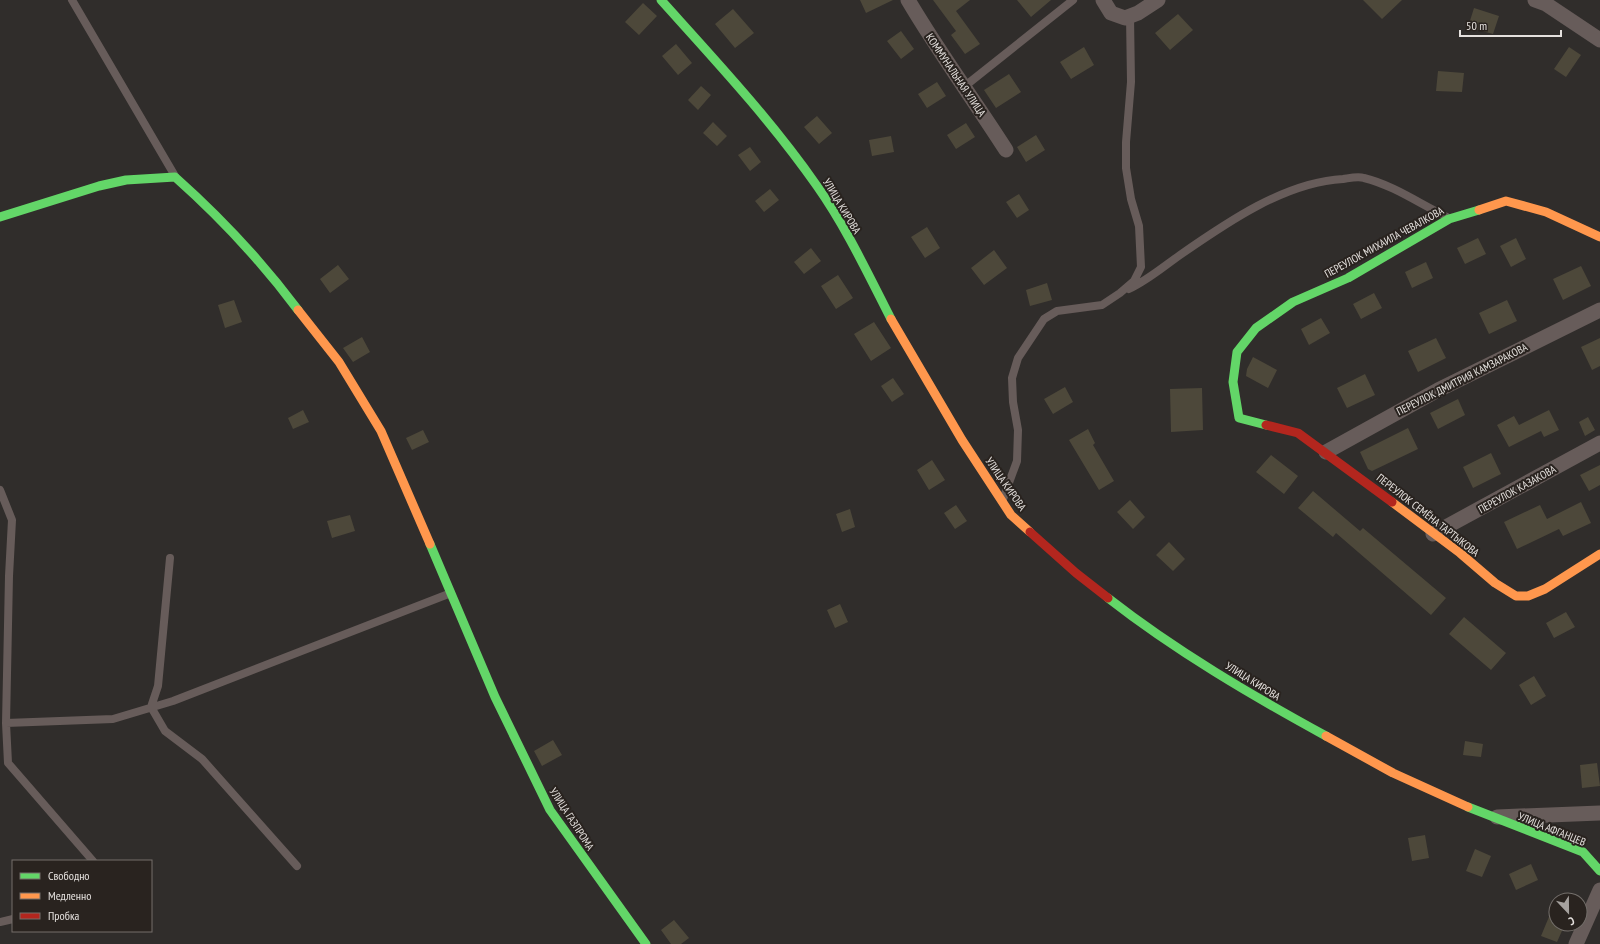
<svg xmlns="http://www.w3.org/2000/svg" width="1600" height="944" font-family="'PT Sans Narrow',sans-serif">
<rect width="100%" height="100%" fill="#302d2b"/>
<path fill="#4d483a" d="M860 0H893L866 13Z
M933 0H970L956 11 980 44 965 54 951 35 956 31Z
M1017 0H1051L1031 17Z
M1363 0H1402L1382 19Z
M643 3 657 16 639 35 625 22Z
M1474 8 1499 16 1493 34 1468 27Z
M733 9 754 33 735 48 715 24Z
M1178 14 1193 30 1170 50 1155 33Z
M901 31 914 49 901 59 887 41Z
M676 44 692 63 678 75 662 56Z
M1084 47 1094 65 1071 79 1060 62Z
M1569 47 1581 55 1566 77 1554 69Z
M1438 71 1464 73 1462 92 1436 91Z
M1009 74 1021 92 996 108 984 90Z
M937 82 946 96 927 108 918 94Z
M701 86 711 95 698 110 688 100Z
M817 116 832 133 819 144 804 127Z
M713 122 727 136 717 146 703 133Z
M966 123 975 137 956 149 947 135Z
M1036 135 1045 150 1026 162 1017 147Z
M891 136 894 152 872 156 869 140Z
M750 147 761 162 750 171 738 155Z
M770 189 779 200 764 212 755 201Z
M1019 194 1029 210 1017 218 1006 202Z
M927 227 940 248 925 258 911 237Z
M1478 238 1486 254 1465 264 1457 248Z
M1516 238 1526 259 1511 267 1500 246Z
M811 248 821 261 804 274 794 262Z
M994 250 1007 268 984 285 971 268Z
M1426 262 1433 278 1412 288 1405 272Z
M338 265 349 279 330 293 320 279Z
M1581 266 1591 286 1563 300 1553 279Z
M838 275 853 298 836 309 821 286Z
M1047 283 1052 300 1030 306 1026 290Z
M1374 293 1382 308 1361 319 1353 304Z
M234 300 242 322 225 328 218 305Z
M1507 300 1517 321 1489 334 1479 313Z
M1321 318 1330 333 1309 345 1301 329Z
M874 322 891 348 871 361 854 334Z
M362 337 370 352 353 362 343 348Z
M1436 338 1446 358 1418 372 1408 351Z
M1600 338V366L1592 370 1581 347Z
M1253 357 1277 370 1268 388 1246 376 1247 369Z
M1365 374 1375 395 1347 408 1337 388Z
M893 378 904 394 892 402 881 386Z
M1065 387 1073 402 1053 414 1044 399Z
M1202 388 1203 430 1171 432 1170 389Z
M1458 399 1465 415 1438 429 1430 413Z
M303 410 309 422 293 429 288 418Z
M1549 410 1559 430 1544 437 1541 431 1509 447 1497 425 1514 416 1519 425Z
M1588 417 1595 430 1585 436 1579 422Z
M1408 428 1418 449 1372 471 1368 469 1360 452Z
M1088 429 1095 443 1093 445 1114 481 1099 490 1069 440Z
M423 430 429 442 412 450 406 438Z
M1491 453 1501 474 1473 488 1463 467Z
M1271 455 1298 476 1284 494 1256 472Z
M932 460 945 480 929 490 917 470Z
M1600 465V485L1589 491 1580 475Z
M1313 491 1360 531 1363 528 1446 598 1431 615 1336 533 1333 537 1298 508Z
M1130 500 1145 517 1133 529 1117 512Z
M1581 502 1591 523 1563 536 1559 529 1517 549 1504 522 1540 505 1547 519Z
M956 505 967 521 955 529 944 513Z
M850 509 855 527 842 532 836 514Z
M350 515 355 531 332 538 327 521Z
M1169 542 1185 559 1173 571 1156 555Z
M840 604 848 622 835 628 827 610Z
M1566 612 1575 627 1554 638 1546 623Z
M1464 617 1506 653 1491 670 1449 634Z
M1534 676 1546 696 1531 705 1519 685Z
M553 740 562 755 542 766 534 751Z
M1465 741 1483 744 1481 757 1463 755Z
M1597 763 1600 786 1582 788 1580 765Z
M1425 835 1429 858 1412 861 1408 838Z
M1475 849 1491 856 1482 877 1466 871Z
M1531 864 1538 880 1516 890 1509 874Z
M1556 900V924H1565L1557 942 1541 936Z
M674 920 689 938 681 944H671L661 930Z"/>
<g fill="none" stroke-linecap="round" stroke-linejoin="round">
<path stroke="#675c5a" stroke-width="8" d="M72 0 175 176
M965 86 1073 0
M1129 289C1148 280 1163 267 1180 255 1226 223 1285 182 1343 179 1350 178 1358 176 1364 178 1393 185 1420 204 1447 217
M0 490 12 520 9 576 6 723
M1003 499 1017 461 1018 430 1013 402 1012 378 1018 358 1044 319 1057 311 1102 305 1120 293 1134 281 1141 267 1139 226 1131 199 1126 168V142L1131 82 1130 16
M170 558 158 686 151 707 165 731 202 759 297 866
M93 861 8 763 6 723 113 719 173 701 451 593
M0 922 13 919"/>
<path stroke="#675c5a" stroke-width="15" d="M908 0C938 51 974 100 1006 150
M1103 0 1111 13 1125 18 1138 13 1158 0
M1535 0 1546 4 1600 40
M1326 452 1438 390 1600 310
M1433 534 1600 443
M1497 817 1600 813
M1576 944 1600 890"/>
<path stroke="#63d668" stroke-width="9" d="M661 0C715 60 771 120 817 186 846 227 868 274 891 319
M0 217 99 186 126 180 175 177C220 217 262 262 298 310
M1266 425 1239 418 1233 382 1237 352 1256 328 1293 302 1348 278 1449 219 1479 210
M430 544 495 697 550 810 646 944
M1108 598C1176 651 1251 695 1326 736
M1468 807 1583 852 1600 871"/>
<path stroke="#ff974d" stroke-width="9" d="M1479 210 1506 201 1546 212 1600 237
M298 310 339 362 381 431 430 544
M891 319 962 440 1011 515 1030 532
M1392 502 1460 553 1495 583 1516 596H1528L1545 589 1600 554
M1326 736 1393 773 1468 807"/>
<path stroke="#b3261e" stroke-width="9" d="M1266 425 1298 433 1392 502
M1030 532 1076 573 1108 598"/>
</g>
<g text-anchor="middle" stroke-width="4" stroke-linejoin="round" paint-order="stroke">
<g font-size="11" fill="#e5e1de" stroke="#29231f">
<text transform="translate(956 75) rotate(56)" y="4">КОММУНАЛЬНАЯ УЛИЦА</text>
<text transform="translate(842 206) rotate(59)" y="4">УЛИЦА КИРОВА</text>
<text transform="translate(1384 242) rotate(-29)" y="4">ПЕРЕУЛОК МИХАИЛА ЧЕВАЛКОВА</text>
<text transform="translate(1462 379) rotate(-27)" y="4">ПЕРЕУЛОК ДМИТРИЯ КАМЗАРАКОВА</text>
<text transform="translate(1006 484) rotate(55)" y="4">УЛИЦА КИРОВА</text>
<text transform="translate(1517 489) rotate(-29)" y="4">ПЕРЕУЛОК КАЗАКОВА</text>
<text transform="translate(1428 515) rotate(38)" y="4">ПЕРЕУЛОК СЕМЁНА ТАРТЫКОВА</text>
<text transform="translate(1253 681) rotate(32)" y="4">УЛИЦА КИРОВА</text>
<text transform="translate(572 819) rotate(57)" y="4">УЛИЦА ГАЗПРОМА</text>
<text transform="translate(1552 829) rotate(22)" y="4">УЛИЦА АФГАНЦЕВ</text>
</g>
</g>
<rect x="12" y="860" width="140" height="72" fill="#29231f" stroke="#746f6b"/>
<rect x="20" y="873" width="20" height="6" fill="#63d668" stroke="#746f6b"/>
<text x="48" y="880" font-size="12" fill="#e5e1de">Свободно</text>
<rect x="20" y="893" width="20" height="6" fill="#ff974d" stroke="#746f6b"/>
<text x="48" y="900" font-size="12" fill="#e5e1de">Медленно</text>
<rect x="20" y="913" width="20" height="6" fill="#b3261e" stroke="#746f6b"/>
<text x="48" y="920" font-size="12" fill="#e5e1de">Пробка</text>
<g transform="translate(1568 912) rotate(158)"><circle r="19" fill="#29231f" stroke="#746f6b"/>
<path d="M0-3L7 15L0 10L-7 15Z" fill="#a6a29f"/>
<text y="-6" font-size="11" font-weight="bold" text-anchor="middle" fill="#e5e1de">С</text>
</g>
<path d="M1460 30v6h101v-6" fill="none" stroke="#e5e1de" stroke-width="2"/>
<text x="1466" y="30" font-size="12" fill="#e5e1de" stroke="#29231f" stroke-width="3" paint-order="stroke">50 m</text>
</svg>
